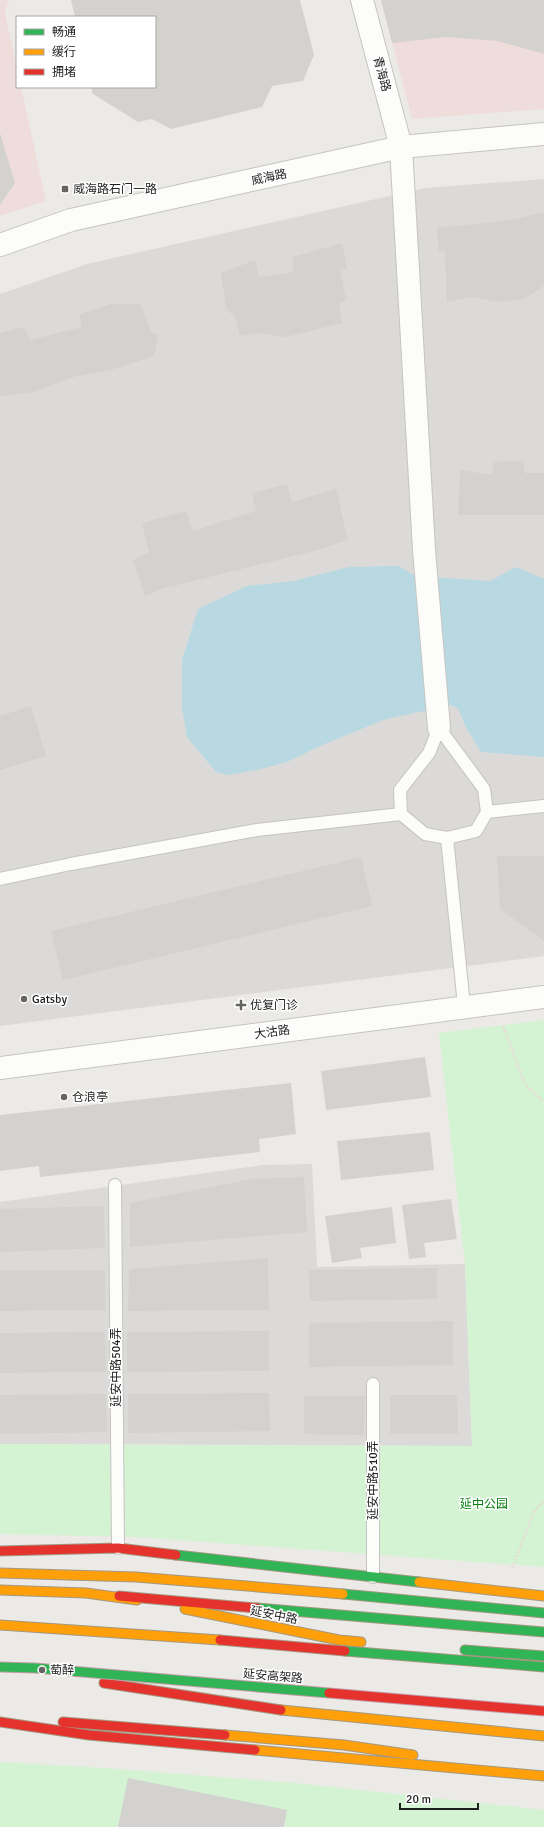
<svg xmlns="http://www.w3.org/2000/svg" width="544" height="1827" font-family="Signika,'Noto Sans SC',sans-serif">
<rect width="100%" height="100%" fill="#eceae6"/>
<path fill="#dbdad8" d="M544 179V956L0 1026V294L87 264 425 188Z
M312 1164 317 1267 465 1264 472 1446 0 1444V1202L263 1165Z"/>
<path fill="#efdddb" d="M0 0H9L5 13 17 68V87H21L46 201 0 216Z
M381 0H544V109L412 119Z"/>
<path fill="#d3f3d2" d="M544 1020V1567L138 1537 0 1534V1444L472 1446 465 1264 439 1033Z
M0 1762 104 1768 295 1783 544 1810V1827H0Z"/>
<path fill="#b8d9e1" d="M399 566 418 578H446L490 581 516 567 544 579V757L481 752 465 726 459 710 452 705 386 719 322 745 287 762 261 769 229 775 216 772 187 737 182 707V660L198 609 247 586 294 581 349 567Z"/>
<path fill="#d4d2cf" d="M71 0H300L314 55 303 81 272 86 262 107 171 129 152 119 138 122 93 94 91 87H155V17H75Z
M381 0H544V54L498 41 446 37 392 43Z
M0 133 15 183 0 205Z
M541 213 544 214V285L542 287 524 299 498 302 472 297 447 302 445 251 439 252 437 228 511 220Z
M342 243 347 269H340L346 300 339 304 342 323 286 337 256 333 240 336 236 319 226 308 221 273 255 260 259 277 293 272V257Z
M111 304H141L150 330 158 336 154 356 114 369 73 377 30 393 0 396V333L24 327 30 340 82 327 79 314Z
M523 461 525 473H544V515H458L460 470 492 475 494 462Z
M287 484 292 502 336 489 348 540 314 551 161 589 145 596 133 560 149 552 142 523 186 511 193 531 256 511 252 493Z
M31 706 46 756 0 770V716Z
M497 856H544V941L500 909Z
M361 857 372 906 63 980 51 931Z
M425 1057 431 1097 326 1110 321 1071Z
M291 1083 296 1134 259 1139 260 1152 40 1177 39 1166 0 1171V1115Z
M430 1132 434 1170 341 1180 337 1141Z
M304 1177 307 1232 130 1247V1203L252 1179Z
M451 1199 457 1239 424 1243 426 1257 409 1259 402 1205Z
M104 1206 105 1248 0 1252V1209Z
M392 1207 396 1243 360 1248 362 1258 332 1263 325 1216Z
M268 1258 269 1310 128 1311 129 1269Z
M437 1268V1299L310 1301 309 1270Z
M0 1270H105V1310L0 1311Z
M453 1321V1365L309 1367V1323Z
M269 1331V1371L127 1372V1332Z
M105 1332 106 1372 0 1373V1333Z
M269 1393 270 1431 128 1433V1394Z
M106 1394 107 1432 0 1434V1395Z
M390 1395H457L458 1434H390Z
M304 1396H365L364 1435 304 1434Z
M128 1778 287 1810 284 1827H118Z"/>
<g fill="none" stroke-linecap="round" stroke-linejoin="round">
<defs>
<path id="lane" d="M439 728 484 789 487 812 476 831 447 838 425 834 401 814 400 790 429 753Z
M487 812 544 806
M447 838 464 1006
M0 879 71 864 257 830 401 814
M115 1185 118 1548
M373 1384V1577"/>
<path id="street" d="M362 0 401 147 424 550 439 728
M0 245 71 220 401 147 544 134
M0 1068 544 997"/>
<path id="fast" d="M176 1555 419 1582
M343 1594 544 1613
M257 1608 544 1632
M465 1650 544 1656
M345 1651 544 1667"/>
<path id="slow" d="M0 1573 136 1577 343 1594
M419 1582 544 1596
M0 1590 86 1593 137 1600
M185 1609 339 1640 361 1642
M0 1625 220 1640
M281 1710 544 1736
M225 1735 344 1745 413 1755
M255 1750 544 1776"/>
<path id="jam" d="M0 1551 118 1548 176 1555
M119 1596 257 1608
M220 1640 345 1651
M104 1683 281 1710
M0 1722 89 1735 255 1750
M63 1722 225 1735"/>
</defs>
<use href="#lane" stroke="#c5c4c2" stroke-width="14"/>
<use href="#street" stroke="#c5c4c2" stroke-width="24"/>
<use href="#fast" stroke="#a39882" stroke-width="11"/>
<use href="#slow" stroke="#a39882" stroke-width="11"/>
<use href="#jam" stroke="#a39882" stroke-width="11"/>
<path stroke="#ebdad8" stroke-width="2.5" stroke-dasharray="2 2" stroke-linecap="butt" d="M503 1026 525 1084 544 1102
M512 1568 534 1512 544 1500"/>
<use href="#lane" stroke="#fcfcfb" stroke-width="12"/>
<use href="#street" stroke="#fcfcfb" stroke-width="22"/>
<use href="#fast" stroke="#30b455" stroke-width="9"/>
<use href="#slow" stroke="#ff9f0a" stroke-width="9"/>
<use href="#jam" stroke="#e5322d" stroke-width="9"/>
<defs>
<path id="fast-bridge" d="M0 1667 35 1668 329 1693"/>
<path id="jam-bridge" d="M329 1693 544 1711"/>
</defs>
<use href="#fast-bridge" stroke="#c39ca8" stroke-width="11" stroke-linecap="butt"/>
<use href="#jam-bridge" stroke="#c39ca8" stroke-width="11" stroke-linecap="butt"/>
<use href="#fast-bridge" stroke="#30b455" stroke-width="9"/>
<use href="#jam-bridge" stroke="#e5322d" stroke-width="9"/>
</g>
<g fill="#666564" stroke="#fff" stroke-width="1.5">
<rect x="61" y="185" width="8" height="8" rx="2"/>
<circle cx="24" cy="999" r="4"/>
<path d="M239 999h4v4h4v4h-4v4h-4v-4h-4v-4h4z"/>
<circle cx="64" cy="1097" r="4"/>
<circle cx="42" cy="1670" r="4"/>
</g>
<g text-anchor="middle" stroke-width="3" stroke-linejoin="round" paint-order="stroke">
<g font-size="12" fill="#1e1e1e" stroke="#fff">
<text transform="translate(382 74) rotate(75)" y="4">青海路</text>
<text transform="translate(269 177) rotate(-12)" y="4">威海路</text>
<text transform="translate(272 1032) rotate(-8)" y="4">大沽路</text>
<text transform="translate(116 1367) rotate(-90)" y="4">延安中路504弄</text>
<text transform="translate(373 1480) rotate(-90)" y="4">延安中路510弄</text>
<text transform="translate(274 1615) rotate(11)" y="4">延安中路</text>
<text transform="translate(273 1676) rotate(5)" y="4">延安高架路</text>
</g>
<g font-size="12" fill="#1e1e1e" stroke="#fff" text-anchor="start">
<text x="73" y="193">威海路石门一路</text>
<text x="32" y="1003">Gatsby</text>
<text x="250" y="1009">优复门诊</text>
<text x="72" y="1101">仓浪亭</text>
<text x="50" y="1674">萄醉</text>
</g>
<g font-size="12" fill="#07800f" stroke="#fff">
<text x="484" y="1508">延中公园</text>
</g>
</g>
<rect x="16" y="16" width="140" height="72" fill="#ffffff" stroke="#a5a5a5"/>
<rect x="24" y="29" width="20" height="6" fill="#30b455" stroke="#a5a5a5"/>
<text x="52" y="36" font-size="12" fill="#1e1e1e">畅通</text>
<rect x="24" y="49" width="20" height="6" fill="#ff9f0a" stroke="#a5a5a5"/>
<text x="52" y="56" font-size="12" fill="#1e1e1e">缓行</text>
<rect x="24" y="69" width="20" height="6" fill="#e5322d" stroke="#a5a5a5"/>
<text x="52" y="76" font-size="12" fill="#1e1e1e">拥堵</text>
<path d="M400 1803v6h78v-6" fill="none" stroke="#1e1e1e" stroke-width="2"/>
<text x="406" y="1803" font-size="12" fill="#1e1e1e" stroke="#ffffff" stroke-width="3" paint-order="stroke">20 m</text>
</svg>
